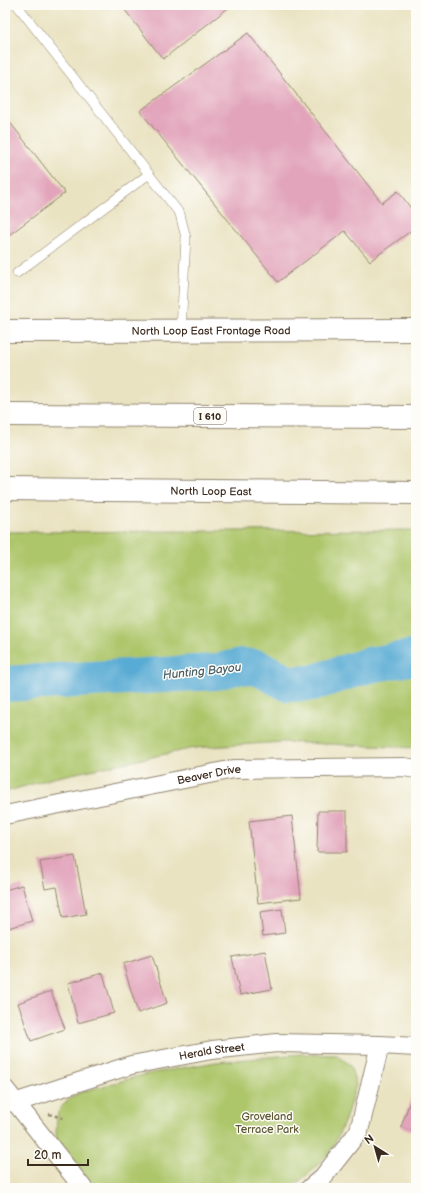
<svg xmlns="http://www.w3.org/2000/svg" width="421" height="1193" font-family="'Balsamiq Sans',sans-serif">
<rect width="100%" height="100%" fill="#fdfcf7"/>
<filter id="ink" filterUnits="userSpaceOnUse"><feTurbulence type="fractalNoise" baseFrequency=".025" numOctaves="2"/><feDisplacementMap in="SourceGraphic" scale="8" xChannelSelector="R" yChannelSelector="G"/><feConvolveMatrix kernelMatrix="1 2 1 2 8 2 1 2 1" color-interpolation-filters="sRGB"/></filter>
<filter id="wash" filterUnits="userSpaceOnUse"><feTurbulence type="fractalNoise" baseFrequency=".012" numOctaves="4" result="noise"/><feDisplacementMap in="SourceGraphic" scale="16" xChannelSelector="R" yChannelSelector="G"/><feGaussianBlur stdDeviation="0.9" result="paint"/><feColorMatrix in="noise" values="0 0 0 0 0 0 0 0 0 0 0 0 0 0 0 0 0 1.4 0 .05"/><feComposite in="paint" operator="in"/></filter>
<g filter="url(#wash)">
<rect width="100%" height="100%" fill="#eae3c2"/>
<path fill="#adc66b" stroke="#747844" d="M416 530V748L282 742 194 748 53 778 5 792V532Z
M301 1054 337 1055 350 1065 356 1085 345 1120 332 1149 313 1170 291 1188H92L58 1145 56 1134 57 1116 62 1106 72 1097 81 1092 147 1074 216 1062Z"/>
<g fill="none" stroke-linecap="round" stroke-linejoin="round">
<path stroke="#59abd4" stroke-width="36" d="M5 684 215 672 241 666 259 668 289 684 312 683 369 665 416 657"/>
</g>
<g id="blocks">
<path fill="#e2a4bb" d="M121 5H232L163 59Z
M248 33 382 203 398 191 416 215V227L370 261 345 231 278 282 140 111Z
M5 116 65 193 5 238Z
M318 811H347V852H317Z
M292 816 301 898 258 903 249 821Z
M75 856 86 914 63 918 57 887 45 889 40 862Z
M22 885 32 921 5 929V890Z
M282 909 285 933 263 936 260 912Z
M265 951 272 989 240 995 232 957Z
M152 955 167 1003 138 1013 123 964Z
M103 973 114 1013 78 1023 68 983Z
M51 991 65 1029 31 1041 18 1003Z
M416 1084V1132L401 1127Z"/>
</g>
</g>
<g filter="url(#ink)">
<use href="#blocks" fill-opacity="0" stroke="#928670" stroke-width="1"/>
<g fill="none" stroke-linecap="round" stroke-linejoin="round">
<defs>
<path id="lane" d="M17 5 180 214 186 238 181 330
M17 273 149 174"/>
<g id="street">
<path id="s1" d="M5 815 234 769 404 767 416 769"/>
<path d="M5 1089 83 1188"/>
<path id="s2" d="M14 1103 131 1065 212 1050 277 1043 380 1045 416 1047"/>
<path d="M310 1188 323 1177 359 1131 380 1045"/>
</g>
<g id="secondary">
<path id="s3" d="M5 331 416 330"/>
</g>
<g id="highway">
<path d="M5 415 416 417"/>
<path id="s4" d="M5 489 416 493"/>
</g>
</defs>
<use href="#lane" stroke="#928670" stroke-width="10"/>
<use href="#street" stroke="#928670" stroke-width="20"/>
<use href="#secondary" stroke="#928670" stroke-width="24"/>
<use href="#highway" stroke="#928670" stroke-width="24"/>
<path stroke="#928670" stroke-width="2.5" stroke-dasharray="3 3" stroke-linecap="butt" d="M49 1114 66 1119"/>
<use href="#lane" stroke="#fff" stroke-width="9"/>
<use href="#street" stroke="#fff" stroke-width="18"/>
<use href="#secondary" stroke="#fff" stroke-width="22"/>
<use href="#highway" stroke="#fff" stroke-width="22"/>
</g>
</g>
<g text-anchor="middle" stroke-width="3" stroke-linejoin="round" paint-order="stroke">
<rect fill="#fdfcf7" stroke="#75695f" stroke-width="1" x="194" y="408" width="32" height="16" rx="3"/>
<g font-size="10" font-weight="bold" fill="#3b2a1e">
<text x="210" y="420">I 610</text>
</g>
<g font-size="11" fill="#3b2a1e" stroke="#fdfcf7">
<text dy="4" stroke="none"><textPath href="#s3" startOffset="206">North Loop East Frontage Road</textPath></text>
<text dy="4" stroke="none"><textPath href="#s4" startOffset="206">North Loop East</textPath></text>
<text dy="4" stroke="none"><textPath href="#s1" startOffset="208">Beaver Drive</textPath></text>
<text dy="4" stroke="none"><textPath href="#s2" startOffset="205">Herald Street</textPath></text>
</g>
<g font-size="11" fill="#5d5935" stroke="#fdfcf7">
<text x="267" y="1120">Groveland<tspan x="267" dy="13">Terrace Park</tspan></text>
</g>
<g font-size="12" font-style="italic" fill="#475e67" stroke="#fdfcf7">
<text transform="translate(202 671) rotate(-6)" y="4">Hunting Bayou</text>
</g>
</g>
<rect width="421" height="1193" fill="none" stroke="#fdfcf7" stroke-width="20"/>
<g transform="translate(375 1147) rotate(323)" stroke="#fdfcf7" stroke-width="3" paint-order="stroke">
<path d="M0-3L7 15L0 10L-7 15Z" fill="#3b2a1e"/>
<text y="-6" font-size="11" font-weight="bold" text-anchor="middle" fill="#3b2a1e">N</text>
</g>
<path d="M28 1159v6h60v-6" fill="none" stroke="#3b2a1e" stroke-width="2"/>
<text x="34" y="1159" font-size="12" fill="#3b2a1e" stroke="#fdfcf7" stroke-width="3" paint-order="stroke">20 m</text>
</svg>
